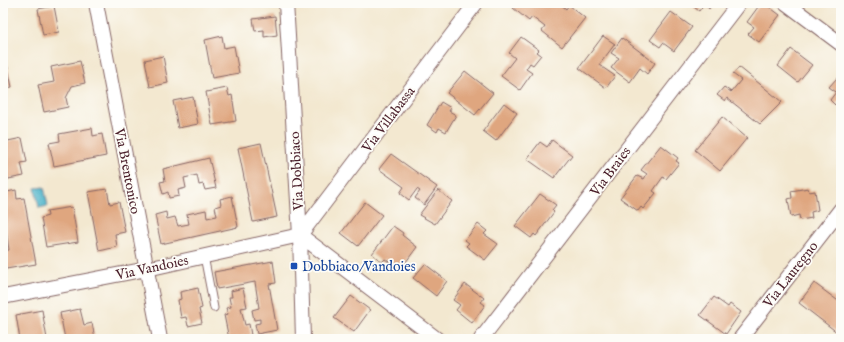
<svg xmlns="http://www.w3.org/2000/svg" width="844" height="342" font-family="'IM FELL English',serif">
<rect width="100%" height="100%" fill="#fdfcf7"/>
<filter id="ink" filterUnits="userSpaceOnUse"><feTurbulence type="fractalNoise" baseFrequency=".025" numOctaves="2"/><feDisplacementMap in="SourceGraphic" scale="8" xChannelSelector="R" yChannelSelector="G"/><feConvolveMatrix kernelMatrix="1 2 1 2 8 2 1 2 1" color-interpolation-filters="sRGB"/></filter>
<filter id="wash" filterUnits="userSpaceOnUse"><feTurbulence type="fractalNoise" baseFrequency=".012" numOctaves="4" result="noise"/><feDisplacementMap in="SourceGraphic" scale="16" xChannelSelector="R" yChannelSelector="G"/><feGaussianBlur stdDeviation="0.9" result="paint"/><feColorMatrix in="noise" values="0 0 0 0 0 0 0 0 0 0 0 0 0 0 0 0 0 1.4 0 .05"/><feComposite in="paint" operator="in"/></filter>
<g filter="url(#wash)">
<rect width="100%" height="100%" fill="#f3e8d0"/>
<path fill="#49b1c8" stroke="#4a687a" d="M44 187 48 206 39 208 35 188Z"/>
<g id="blocks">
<path fill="#dfa67f" d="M517 3H559L566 9 569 5 585 18 562 47 542 31 545 27 532 17 529 21 513 8Z
M689 3H713L709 9 704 4 699 11Z
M761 3H764L780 15 759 42 748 34 754 27 747 22Z
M54 6 59 32 43 35 38 9Z
M671 12 692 27 674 51 663 43 660 47 650 40Z
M275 16 277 35 264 37V30L255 31 253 19Z
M222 36 224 48 234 46 239 73 212 78 205 40Z
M603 36 615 44 599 65 615 76 606 88 579 68Z
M521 37 539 50 537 52 541 55 533 65 530 63 526 69 532 73 520 90 501 76 515 58 509 53Z
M622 38 655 63 647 74 640 68 630 82 611 68 619 58 611 53Z
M3 45 12 87 3 89Z
M791 49 812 65 798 82 778 66Z
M163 56 168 83 150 87 145 60Z
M80 61 85 83 72 86 66 98 68 107 44 112 38 85 54 82 51 67Z
M739 67 782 102 760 124 727 98 725 101 717 95 724 87 731 92 741 80 733 74Z
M465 71 493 93 475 115 447 93Z
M837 78 841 82V104L838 101 835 105 830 100 836 92 829 87Z
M227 88 229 96 232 95 236 121 212 125 206 92Z
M193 97 198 124 178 128 173 101Z
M441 102 451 108 449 111 456 115 446 132 439 128 437 132 427 125Z
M504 103 517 113 496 141 483 131Z
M722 117 747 138 720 171 695 150Z
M92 128 93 136 102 134 106 156 54 166 49 143 60 141 59 134Z
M22 138 27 162 21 163 24 176 3 180V142Z
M552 140 572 155 554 178 527 159 540 142 547 147Z
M261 143 277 217 253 222 238 148Z
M661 145 678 158 676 161 679 163 666 179 663 177 653 191 656 193 643 209 641 207 638 211 620 198 637 176 644 179 647 174 641 170Z
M391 154 437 187 424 205 415 198 420 191 417 189 409 200 400 193 404 187 379 169Z
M209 158 216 188 205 190 203 184 199 185 197 175 184 178 186 188 178 190 179 196 169 198 168 192 163 194 160 182 165 181 163 169Z
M808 188 809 192 815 191 818 210 811 212 812 218 800 220 799 215 791 217 788 199 792 198 791 191Z
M107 189 110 204 119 202 125 232 115 234 117 247 99 251 88 192Z
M16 190 17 199 24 198 36 264 6 269 3 251 9 250 5 223H3V193Z
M438 190 452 201 435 224 419 215Z
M540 194 556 205 552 210 554 212 536 236 534 234 531 238 515 226Z
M232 196 238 227 161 244 155 215 166 212 167 219 175 217 178 226 189 224 187 214 206 210 207 218 217 216 215 207 221 205 220 199Z
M365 202 382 215 358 246 341 233Z
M72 207 78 242 46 247 41 218 48 216 47 211Z
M478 224 487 231 484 234 498 244 485 260 466 246 469 243 465 240Z
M393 226 403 233 402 235 417 247 400 270 385 259 382 262 372 254Z
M273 261 276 283 269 284 277 330 257 334 255 324 260 323V319L254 320 252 310 259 308 255 282 217 289 214 272Z
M425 264 447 281 436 296 413 278Z
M814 283 841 303V329L838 333 799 303Z
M465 284 484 298 481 302 485 305 472 323 456 310 460 305 453 300Z
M198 288 202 308 199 309 202 323 188 326 186 317 181 318 178 300 181 299 180 292Z
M243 288 247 307 241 308 245 325 249 324 251 335 229 339 224 315 228 314 226 308 231 307 229 297H232L231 291Z
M351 296 370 310 354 332 334 318Z
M714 297 728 307 730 304 741 312 726 334 700 315Z
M80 309 84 325 92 323 95 339H65L60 313Z
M42 310 47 339H20L16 315Z"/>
</g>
</g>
<g filter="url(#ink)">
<use href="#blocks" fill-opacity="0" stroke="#856565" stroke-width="1"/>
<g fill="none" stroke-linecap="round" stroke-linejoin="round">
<defs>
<path id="service" d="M204 256 214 308"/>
<path id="minor" d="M96 3 160 339
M286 3 300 235 303 339
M786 3 841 44
M300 235 476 3
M300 235 437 339
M3 297 147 269 300 235
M481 339 739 3
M740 339 841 209"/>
</defs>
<use href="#service" stroke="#856565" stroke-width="9"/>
<use href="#minor" stroke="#856565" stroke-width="16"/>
<use href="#service" stroke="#fff" stroke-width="7"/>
<use href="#minor" stroke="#fff" stroke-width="14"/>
</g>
</g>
<rect fill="#1a4fb4" stroke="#fdfcf7" stroke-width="1.5" x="290" y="262" width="8" height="8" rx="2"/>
<g text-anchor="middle" stroke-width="3.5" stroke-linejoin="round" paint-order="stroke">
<g font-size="14" fill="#4a1f2b" stroke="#fdfcf7">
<text transform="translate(388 119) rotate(-53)" y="5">Via Villabassa</text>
<text transform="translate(128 171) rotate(79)" y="5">Via Brentonico</text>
<text transform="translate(296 171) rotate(-93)" y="5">Via Dobbiaco</text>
<text transform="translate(610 171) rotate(-53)" y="5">Via Braies</text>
<text transform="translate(152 267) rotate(-12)" y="5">Via Vandoies</text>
<text transform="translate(790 274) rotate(-52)" y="5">Via Lauregno</text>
</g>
<g font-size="14" fill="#164399" stroke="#fdfcf7" text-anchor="start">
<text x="302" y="271">Dobbiaco/Vandoies</text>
</g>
</g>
<rect width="844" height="342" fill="none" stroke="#fdfcf7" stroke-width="16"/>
</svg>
